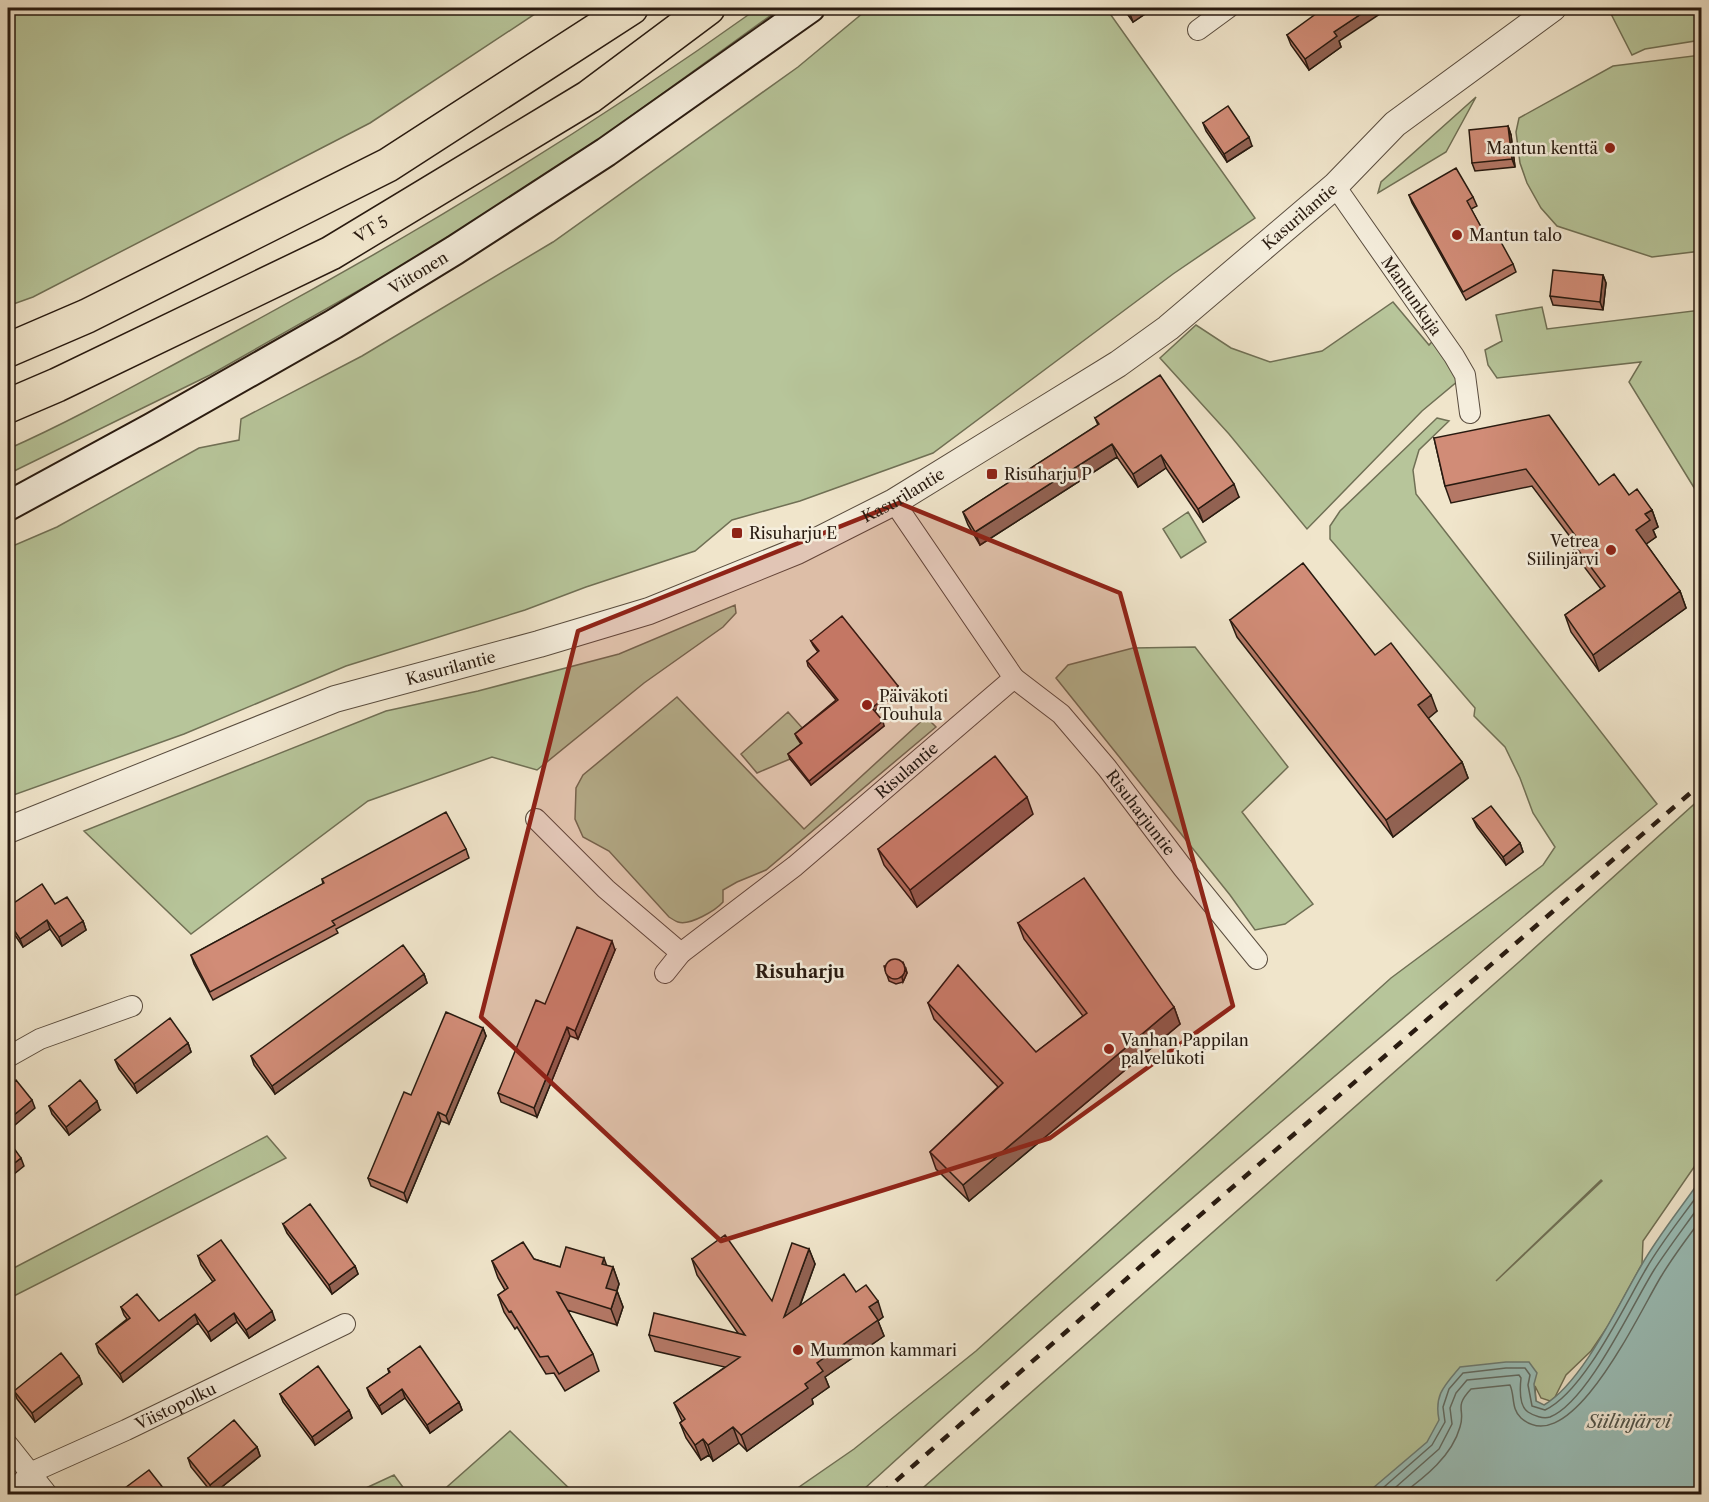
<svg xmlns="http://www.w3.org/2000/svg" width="1709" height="1502" font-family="'Libre Caslon Text',serif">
<rect width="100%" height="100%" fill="#f0e5cb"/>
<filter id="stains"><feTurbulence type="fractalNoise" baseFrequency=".00333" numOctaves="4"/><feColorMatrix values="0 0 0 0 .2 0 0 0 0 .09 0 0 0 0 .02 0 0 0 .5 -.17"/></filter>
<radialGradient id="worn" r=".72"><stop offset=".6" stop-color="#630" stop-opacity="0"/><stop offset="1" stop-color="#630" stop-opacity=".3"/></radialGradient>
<path fill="#b7c59a" stroke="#707055" stroke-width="1.5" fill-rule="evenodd" d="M8 8H544L370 123 33 297 8 306Z
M758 8H781L587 148 465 230 210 375 8 474V449C78 418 146 379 214 343 402 243 585 132 758 8Z
M869 8H1106L1255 218 1173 274 933 453 800 501 732 520 695 551 586 587 525 610 346 666 184 734 8 797V548L57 527 199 448 239 440 241 419 362 356 553 242 798 67Z
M1608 8H1701V40L1645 49 1632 55Z
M1701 55V251L1652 257 1557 226 1541 208 1527 183 1520 163 1516 132 1519 118 1613 66Z
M1476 97 1446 152 1378 193 1381 182Z
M1393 302 1429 345 1439 334 1465 375 1422 411 1307 529 1229 434 1160 358 1196 325 1231 348 1270 362 1322 351Z
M1542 307 1547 329 1701 310V499L1629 382 1641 362 1497 378 1488 365 1485 350 1502 341 1496 315Z
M1437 418 1449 421 1419 450 1413 470 1416 494 1657 804C1390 1029 1122 1253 864 1489L856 1494H789L854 1449 976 1351 1391 978 1543 865 1555 847 1533 813 1520 778 1505 747 1474 716 1475 708 1330 539V526L1340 511Z
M1188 512 1206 542 1181 558 1163 529Z
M735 605 736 613 723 627 644 683 537 770 492 757 368 801 191 934 84 831 386 711 478 691 619 654Z
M1195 647 1288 767 1242 812 1313 904 1285 924 1255 930 1230 895 1056 678 1068 665 1133 648Z
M677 697 804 829 926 717 936 727 766 870 737 882 723 890V902C716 910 690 926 678 922 675 921 672 919 669 917L609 851 583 837 575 819 576 788 583 775Z
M788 712 805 731 804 747 790 759 757 773 741 754Z
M1701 798V1157L1643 1241 1642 1264 1608 1326 1591 1351 1566 1375 1555 1397 1550 1401 1541 1398 1535 1386 1536 1401 1440 1494H916L1519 962ZM1601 1180 1602 1181 1496 1281Z
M267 1136 286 1158 8 1299V1271Z
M510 1431 575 1494H439Z
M394 1475 408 1494H353Z"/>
<path fill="#9abfb9" stroke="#6c7d75" stroke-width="1.5" d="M1701 1179V1494H1366L1427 1442 1439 1420C1434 1395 1444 1386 1460 1367L1506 1362H1529L1537 1373 1534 1384 1536 1401 1544 1405C1583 1382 1618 1305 1641 1266 1658 1236 1681 1208 1701 1179Z"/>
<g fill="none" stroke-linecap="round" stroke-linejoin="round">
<path stroke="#616c64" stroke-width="1.5" d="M1376 1494 1432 1445 1445 1422 1443 1407 1449 1389 1463 1373 1506 1368H1525L1530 1375 1528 1385 1532 1406 1545 1410C1584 1392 1624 1306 1646 1269 1662 1241 1683 1216 1702 1189
M1388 1494 1439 1449 1452 1424 1450 1408 1456 1393 1467 1380 1519 1375 1521 1378C1520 1387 1519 1406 1528 1412 1534 1416 1543 1419 1550 1417 1588 1402 1632 1305 1654 1270 1669 1247 1686 1225 1702 1202
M1402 1494C1425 1477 1452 1456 1460 1427 1466 1409 1453 1408 1471 1389L1510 1385C1515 1396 1511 1409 1521 1418 1572 1463 1642 1306 1662 1275 1674 1255 1688 1237 1702 1218"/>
<defs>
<g id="minor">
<path d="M1198 30 1228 8"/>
<path id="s1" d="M1335 186 1454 356 1465 375 1470 413"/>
<path id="s2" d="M1014 678 1061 714 1107 768 1183 868 1257 959"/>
<path d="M536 819 606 889 681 953"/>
<path id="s3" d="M665 973 681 953 795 866 1014 678 894 502"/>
<path d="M8 1057 40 1039 132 1006"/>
<path d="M8 1445 47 1494"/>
<path id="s4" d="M12 1494 30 1473 126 1430 345 1324"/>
</g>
<g id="tertiary">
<path id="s5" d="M8 830 335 699 539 644 649 611 797 551 894 502 1118 364 1168 328 1335 186 1395 124 1553 8"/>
</g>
<g id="secondary">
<path id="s6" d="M8 506 153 427 334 324 455 250 606 152 810 8"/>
</g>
<g id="motorway">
<path d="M8 350 87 316 388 165 631 8"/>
<path id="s7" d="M8 406 57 385 331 253 589 97 708 8"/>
</g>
</defs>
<use href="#minor" stroke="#5a4d3f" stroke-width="22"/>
<use href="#tertiary" stroke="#5a4d3f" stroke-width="28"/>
<use href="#secondary" stroke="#281a10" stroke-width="32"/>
<use href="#motorway" stroke="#281a10" stroke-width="36"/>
<use href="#minor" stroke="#f5eedd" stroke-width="20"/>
<use href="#tertiary" stroke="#f5eedd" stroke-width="26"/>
<use href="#secondary" stroke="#f5eedd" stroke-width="28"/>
<use href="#motorway" stroke="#f0e5cb" stroke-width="33"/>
<path stroke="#281a10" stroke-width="4.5" stroke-dasharray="10 10" stroke-linecap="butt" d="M881 1494 1148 1260 1702 783"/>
</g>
<path fill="#b47866" stroke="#281a10" stroke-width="1.5" d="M1123 8H1154L1133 22Z
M1287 35 1339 41 1341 47 1309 70 1291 45Z
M1203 123 1252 146 1227 162 1206 131Z
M1508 126 1511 135 1515 167 1475 171 1472 163Z
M1409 195 1473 197 1477 206 1471 209 1487 238 1513 264 1516 272 1466 300 1412 203Z
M1603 275 1606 283 1603 310 1553 305 1550 296Z
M1095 418 1239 497 1203 522 1166 468 1138 487 1117 457 980 545 968 525 963 512 1098 425Z
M1434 438 1599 485 1629 495 1652 510 1658 527 1653 530 1656 537 1646 544 1680 591 1686 608 1599 671 1571 632 1565 615 1601 589 1576 556 1570 539 1571 538 1532 486 1451 503 1445 486Z
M1230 620 1375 655 1437 711 1428 718 1462 762 1468 778 1393 837 1237 637Z
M811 641 900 691 874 711 884 726 811 785 790 759 788 754 801 744 797 738 795 734 836 700 808 666 807 661 818 652 813 645Z
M1033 814 917 907 884 865 878 849Z
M1473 819 1520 843 1523 852 1506 865 1477 827Z
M466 849 469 858 336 929 338 933 213 1000 194 964 191 955 323 884 322 879Z
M55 904 83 921 86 930 62 946 50 929 23 947 8 925V907Z
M1018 923 1174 1007 1180 1024 969 1201 936 1169 930 1152 998 1087 934 1019 928 1003 1036 1052 1083 1016 1024 939Z
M615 950 578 1039 570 1036 537 1117 501 1102 498 1093 545 1004Z
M903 962 907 973 903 982 896 984 889 981 884 966Z
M424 974 427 983 275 1094 254 1065 251 1056Z
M483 1028 486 1036 449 1124 441 1121 407 1202 371 1186 368 1178 411 1095Z
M188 1043 191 1052 137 1093 119 1069 115 1060Z
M49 1106 100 1110 69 1135 52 1114Z
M283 1224 355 1266 358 1274 332 1294 287 1233Z
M809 1249 815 1264 800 1306 856 1292 883 1317 878 1321 884 1336 825 1377 829 1387 812 1399 813 1404 747 1451 739 1443 713 1461 709 1455 701 1460 686 1438 680 1423 682 1421 674 1403 725 1367 655 1351 649 1335 738 1333 697 1275 692 1259 772 1301Z
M198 1256 275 1320 249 1338 237 1322 211 1341 198 1323 123 1382 99 1353 96 1344 127 1319 124 1315 121 1307 159 1321 213 1282 201 1265Z
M534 1259 560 1267 607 1266 613 1267 619 1284 617 1291 623 1307 617 1325 567 1310 593 1354 599 1371 565 1391 554 1373 546 1374 517 1327 515 1329 504 1312 498 1295 505 1290 498 1278 492 1261Z
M388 1369 459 1402 462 1410 430 1433 405 1398 382 1414 370 1396 367 1388 389 1373Z
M79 1376 82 1384 35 1422 17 1399 14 1391Z
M280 1394 349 1410 352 1418 315 1445 283 1402Z
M257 1447 260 1456 213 1494 191 1467 188 1458Z"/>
<path fill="#926253" stroke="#281a10" stroke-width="1.5" d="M1139 8H1154L1133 22 1130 14Z
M1370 8H1389L1339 41 1341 47 1309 70 1305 59 1334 32Z
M1508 126 1511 135 1515 167 1512 159Z
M1249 137 1252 146 1227 162 1224 154Z
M1603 275 1606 283 1603 310 1600 302Z
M1112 444 1117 457 980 545 975 532Z
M1161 455 1166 468 1138 487 1133 474Z
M1234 484 1239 497 1203 522 1198 509Z
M1652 510 1658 527 1653 530 1656 537 1642 547 1636 530 1645 514Z
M1680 591 1686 608 1599 671 1593 655Z
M898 686 900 691 873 712 872 708Z
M1431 695 1437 711 1424 722 1418 705Z
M883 721 884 726 811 785 809 781Z
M1462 762 1468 778 1393 837 1386 820Z
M1027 797 1033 814 917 907 910 890Z
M1520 843 1523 852 1506 865 1503 857Z
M47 920 50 929 23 947 20 939Z
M83 921 86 930 62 946 59 937Z
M612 941 615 950 578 1039 575 1031Z
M906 969 907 973 903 982 902 977Z
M424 974 427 983 275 1094 272 1086Z
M1174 1007 1180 1024 969 1201 963 1185Z
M567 1027 570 1036 537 1117 534 1108Z
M483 1028 486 1036 449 1124 446 1116Z
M188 1043 191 1052 137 1093 134 1084Z
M32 1100 35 1108 8 1131V1120Z
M97 1101 100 1110 69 1135 66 1127Z
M438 1112 441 1121 407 1202 404 1193Z
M11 1137 14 1145 10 1148 8 1139Z
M21 1158 24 1166 8 1179V1168Z
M809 1249 815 1264 790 1332 784 1317Z
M604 1258 610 1275 613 1267 619 1284 612 1304 606 1288 602 1264Z
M355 1266 358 1274 332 1294 329 1285Z
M617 1291 623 1307 617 1325 611 1309Z
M878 1301 883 1317 878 1321 884 1336 825 1377 829 1387 812 1399 813 1404 747 1451 741 1435 805 1384 817 1363 869 1307Z
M272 1311 275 1320 249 1338 246 1330Z
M234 1313 237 1322 211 1341 208 1332Z
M195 1314 198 1323 123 1382 120 1374Z
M79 1376 82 1384 35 1422 32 1413Z
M402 1389 405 1398 382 1414 379 1406Z
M459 1402 462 1410 430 1433 427 1425Z
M349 1410 352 1418 315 1445 312 1437Z
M733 1427 739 1443 713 1461 708 1445Z
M703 1439 709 1455 701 1460 695 1445Z
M257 1447 260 1456 213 1494 210 1485Z"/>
<path fill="#d18c77" stroke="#281a10" stroke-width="1.5" d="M1125 8H1139L1130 14Z
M1324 8H1370L1334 32 1337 36 1305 59 1287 35Z
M1228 106 1249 137 1224 154 1203 123Z
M1508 126 1512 159 1472 163 1469 130Z
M1456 168 1473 197 1467 201 1487 238 1496 233 1513 264 1463 292 1409 195Z
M1553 270 1603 275 1600 302 1550 296Z
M1160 375 1234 484 1198 509 1161 455 1133 474 1112 444 975 532 963 512 1099 424 1095 418Z
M1549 415 1599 485 1614 474 1629 495 1637 489 1652 510 1645 514 1650 520 1636 530 1680 591 1593 655 1565 615 1605 586 1570 539 1575 535 1526 469 1445 486 1434 438Z
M1303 563 1375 655 1391 643 1431 695 1418 705 1462 762 1386 820 1230 620Z
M842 616 898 686 872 708 883 721 809 781 788 754 802 743 795 734 838 700 807 661 819 651 811 641Z
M995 756 1027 797 910 890 878 849Z
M1491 806 1520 843 1503 857 1473 819Z
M446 812 466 849 332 921 335 925 210 992 191 955 324 883 322 879Z
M1084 878 1174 1007 963 1185 930 1152 1003 1083 928 1003 958 965 1036 1052 1087 1013 1018 923Z
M42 884 55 904 67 897 83 921 59 937 47 920 20 939 8 921V907Z
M577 927 612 941 575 1031 567 1027 534 1108 498 1093 536 1000 545 1004Z
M403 945 424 974 272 1086 251 1056Z
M885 969a10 10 0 1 1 20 0a10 10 0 1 1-20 0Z
M446 1012 483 1028 446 1116 438 1112 404 1193 368 1178 404 1092 411 1095Z
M170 1018 188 1043 134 1084 115 1060Z
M16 1080 32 1100 8 1120V1087Z
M80 1080 97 1101 66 1127 49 1106Z
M8 1140 21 1158 8 1168Z
M310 1204 355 1266 329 1285 283 1224Z
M725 1235 772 1301 792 1243 809 1249 784 1317 844 1274 856 1292 866 1285 878 1301 869 1307 878 1320 817 1363 823 1371 805 1384 808 1388 741 1435 733 1427 708 1445 703 1439 695 1445 680 1423 685 1419 674 1403 740 1357 649 1335 654 1313 745 1335 692 1259Z
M221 1240 272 1311 246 1330 234 1313 208 1332 195 1314 120 1374 96 1344 130 1318 121 1307 137 1294 159 1321 215 1280 198 1256Z
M523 1242 534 1259 560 1267 566 1247 604 1258 602 1264 613 1267 606 1288 617 1291 611 1309 557 1292 593 1354 559 1374 548 1356 540 1357 511 1311 509 1312 498 1295 508 1288 492 1261Z
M420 1346 459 1402 427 1425 402 1389 379 1406 367 1388 390 1372 388 1369Z
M61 1353 79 1376 32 1413 14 1391Z
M318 1366 349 1410 312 1437 280 1394Z
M234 1420 257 1447 210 1485 188 1458Z
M149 1470 168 1494H117Z"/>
<path fill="#8f2418" fill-opacity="0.2" stroke="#8f2418" stroke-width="4.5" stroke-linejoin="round" d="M899 503 1120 593 1233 1006 1050 1138 721 1241 481 1017 578 631Z"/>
<g fill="#8f2418" stroke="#f5eedd" stroke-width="2">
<circle cx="1610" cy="148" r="6"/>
<circle cx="1457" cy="235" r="6"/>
<rect x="986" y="468" width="12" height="12" rx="3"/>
<rect x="731" y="527" width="12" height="12" rx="3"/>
<circle cx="1611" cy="550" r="6"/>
<circle cx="867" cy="705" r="6"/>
<circle cx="1109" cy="1049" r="6"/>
<circle cx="798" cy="1350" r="6"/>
</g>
<g text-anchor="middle" stroke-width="5" stroke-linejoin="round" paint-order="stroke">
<g font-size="16" fill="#281a10" stroke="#f5eedd" text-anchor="start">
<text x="1598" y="154" text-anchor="end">Mantun kenttä</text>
<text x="1469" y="241">Mantun talo</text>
<text x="1004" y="480">Risuharju P</text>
<text x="749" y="539">Risuharju E</text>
<text x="1599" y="547" text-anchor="end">Vetrea<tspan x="1599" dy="18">Siilinjärvi</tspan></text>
<text x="879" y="702">Päiväkoti<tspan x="879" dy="18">Touhula</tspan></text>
<text x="1121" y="1046">Vanhan Pappilan<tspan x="1121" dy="18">palvelukoti</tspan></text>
<text x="810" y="1356">Mummon kammari</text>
</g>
<g font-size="16" fill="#281a10" stroke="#f5eedd">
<text dy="6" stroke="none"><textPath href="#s5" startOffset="1444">Kasurilantie</textPath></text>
<text dy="6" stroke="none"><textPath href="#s7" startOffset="404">VT 5</textPath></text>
<text dy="6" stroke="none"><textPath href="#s6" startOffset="472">Viitonen</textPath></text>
<text dy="6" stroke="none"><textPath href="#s1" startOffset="134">Mantunkuja</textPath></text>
<text dy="6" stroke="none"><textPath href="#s5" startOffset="958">Kasurilantie</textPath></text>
<text dy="6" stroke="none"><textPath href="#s5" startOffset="472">Kasurilantie</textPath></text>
<text dy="6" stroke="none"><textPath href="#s3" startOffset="316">Risulantie</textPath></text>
<text dy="6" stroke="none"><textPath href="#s2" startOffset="186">Risuharjuntie</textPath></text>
<text dy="6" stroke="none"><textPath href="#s4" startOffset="188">Viistopolku</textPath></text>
</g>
<g font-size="18" font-weight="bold" fill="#281a10" stroke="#f5eedd">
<text x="800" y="978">Risuharju</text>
</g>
<g font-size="18" font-style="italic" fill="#50544b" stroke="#f5eedd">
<text x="1629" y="1428">Siilinjärvi</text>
</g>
</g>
<rect width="1709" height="1502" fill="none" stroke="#f0e5cb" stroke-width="30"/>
<rect x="9" y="9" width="1691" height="1484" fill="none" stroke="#281a10" stroke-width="3"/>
<rect x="15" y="15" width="1679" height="1472" fill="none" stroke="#281a10" stroke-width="1.5"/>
<rect width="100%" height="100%" filter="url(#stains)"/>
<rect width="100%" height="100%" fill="url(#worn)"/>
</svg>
